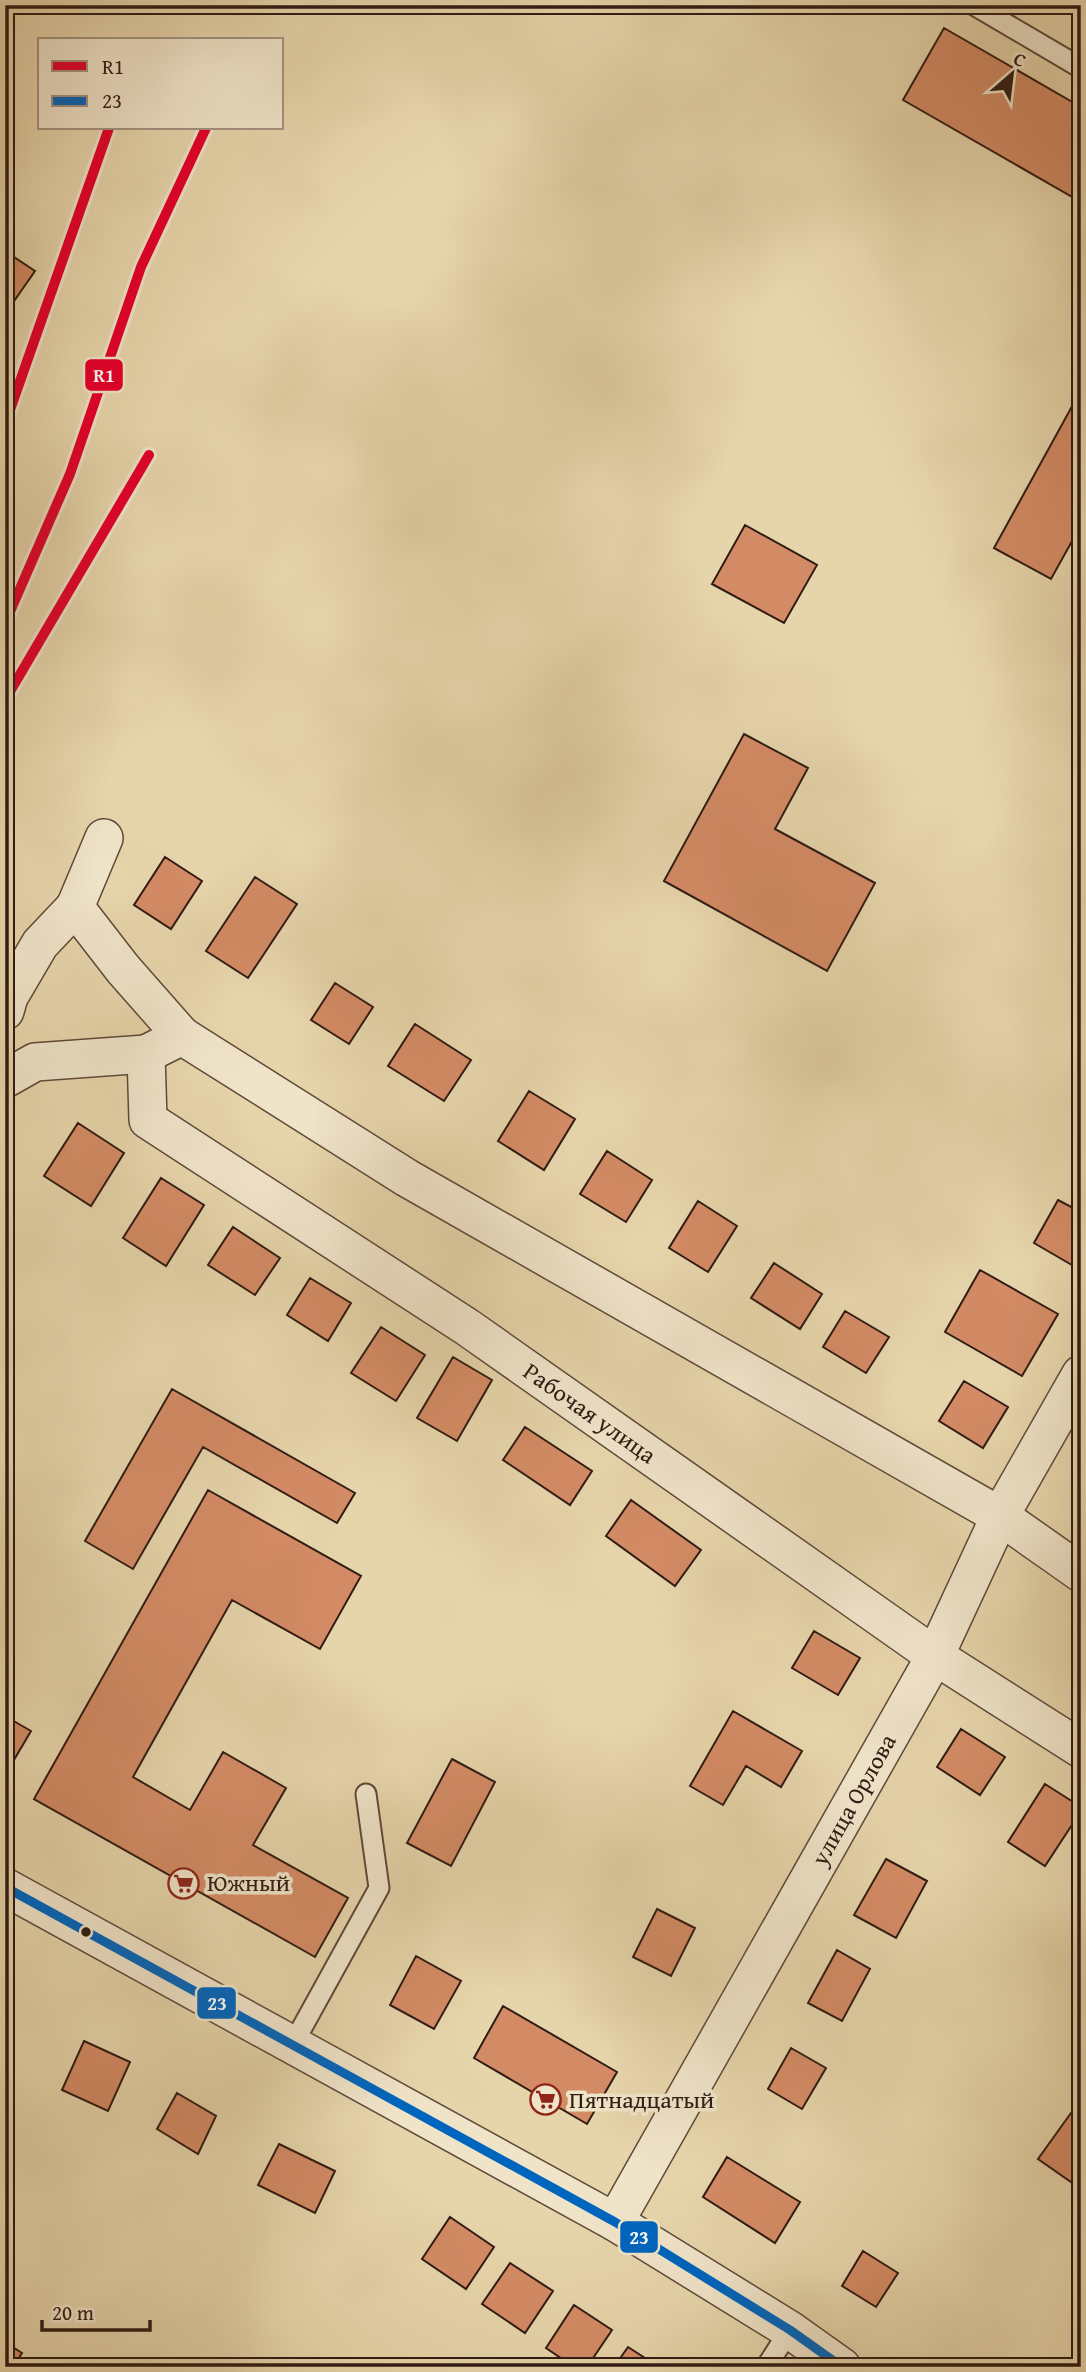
<svg xmlns="http://www.w3.org/2000/svg" width="1086" height="2372" font-family="'Gentium Book Plus',serif">
<rect width="100%" height="100%" fill="#e6d4aa"/>
<filter id="stains"><feTurbulence type="fractalNoise" baseFrequency=".00286" numOctaves="4"/><feColorMatrix values="0 0 0 0 .2 0 0 0 0 .09 0 0 0 0 .02 0 0 0 .5 -.17"/></filter>
<radialGradient id="worn" r=".72"><stop offset=".6" stop-color="#630" stop-opacity="0"/><stop offset="1" stop-color="#630" stop-opacity=".3"/></radialGradient>
<path fill="#d38b65" stroke="#301b13" stroke-width="2" d="M944 28 1081 107V202L903 100Z
M5 251 35 271 5 314Z
M1081 390V525L1051 579 994 548Z
M745 525 817 565 784 623 712 584Z
M744 734 808 768 775 829 875 883 827 971 664 881Z
M165 857 202 881 171 929 134 905Z
M255 877 297 904 248 978 206 951Z
M335 983 373 1007 349 1044 311 1020Z
M415 1024 471 1060 444 1101 388 1066Z
M529 1091 575 1119 544 1170 498 1141Z
M78 1123 124 1153 91 1206 44 1176Z
M607 1151 652 1180 626 1222 580 1194Z
M161 1178 204 1205 166 1266 123 1238Z
M1058 1200 1081 1212V1261L1077 1268 1034 1243Z
M698 1201 737 1226 708 1272 669 1248Z
M233 1227 280 1258 255 1295 208 1265Z
M774 1263 822 1294 800 1329 751 1298Z
M980 1270 1058 1314 1022 1376 945 1332Z
M310 1278 351 1303 328 1341 287 1315Z
M845 1311 889 1337 866 1373 823 1347Z
M381 1327 425 1355 396 1401 351 1373Z
M453 1357 492 1380 457 1441 417 1418Z
M964 1381 1008 1407 983 1448 939 1421Z
M172 1389 355 1493 337 1523 203 1447 133 1569 85 1541Z
M525 1427 592 1471 570 1505 503 1460Z
M208 1490 361 1576 320 1649 232 1600 133 1777 190 1810 223 1752 286 1788 253 1845 348 1898 315 1957 34 1799Z
M631 1500 701 1550 675 1586 606 1536Z
M814 1631 860 1658 838 1695 792 1668Z
M733 1711 802 1751 781 1787 746 1766 723 1805 690 1786Z
M5 1716 31 1731 5 1775Z
M961 1729 1005 1757 980 1795 937 1767Z
M452 1759 495 1782 451 1866 407 1843Z
M1045 1784 1081 1807V1811L1045 1866 1008 1842Z
M886 1859 927 1881 896 1938 854 1915Z
M657 1909 695 1928 671 1976 633 1957Z
M837 1950 870 1969 842 2021 808 2003Z
M416 1956 461 1981 434 2029 390 2005Z
M503 2006 617 2072 587 2124 474 2058Z
M84 2041 130 2062 108 2111 62 2090Z
M791 2048 826 2068 802 2109 768 2089Z
M177 2093 216 2116 198 2154 157 2129Z
M1081 2099V2189L1038 2159Z
M279 2144 335 2171 315 2213 258 2185Z
M727 2157 800 2202 775 2243 703 2197Z
M450 2217 494 2247 466 2289 422 2259Z
M863 2251 898 2273 876 2307 842 2286Z
M510 2263 553 2291 525 2333 482 2304Z
M574 2305 612 2330 587 2367H574L546 2348Z
M5 2342 22 2353 13 2367H5Z
M628 2347 659 2367H614Z"/>
<g fill="none" stroke-linecap="round" stroke-linejoin="round">
<defs>
<path id="service" d="M974 5 1081 68
M293 2044 379 1888 366 1794
M766 2367 790 2330"/>
<g id="minor">
<path d="M75 907 104 838"/>
<path d="M5 1011 9 997 40 944 75 907 123 969 182 1036"/>
<path d="M146 1054 182 1036 407 1178 1000 1516 1081 1573"/>
<path id="s1" d="M5 1079 35 1062 146 1054 148 1120 467 1327 935 1656 1081 1749"/>
<path d="M5 1887 615 2222 790 2330 842 2367"/>
<path id="s2" d="M615 2222 935 1656 1000 1516 1081 1374"/>
</g>
</defs>
<use href="#service" stroke="#5e4939" stroke-width="23"/>
<use href="#minor" stroke="#5e4939" stroke-width="40"/>
<use href="#service" stroke="#efe3c8" stroke-width="19"/>
<use href="#minor" stroke="#efe3c8" stroke-width="37"/>
<defs>
<path id="bus-1" d="M5 1887 615 2222 790 2330 842 2367"/>
</defs>
<use href="#bus-1" stroke="#efe3c8" stroke-width="14"/>
<use href="#bus-1" stroke="#0065bd" stroke-width="9"/>
<defs>
<path id="rail-1" d="M5 424 109 128
M5 623 70 474 141 267 206 128
M5 700 149 455"/>
</defs>
<use href="#rail-1" stroke="#efe3c8" stroke-width="16"/>
<use href="#rail-1" stroke="#e4002b" stroke-width="10"/>
</g>
<defs>
<symbol id="supermarket-ring" viewBox="-11 -11 22 22"><circle r="9.5" fill="#efe3c8" stroke="#8f2418" stroke-width="1.5"/><path d="M-6-5.5h2.5l.6 2H6L4.5 2H-2.5L-4.4-4H-6ZM-1.5 3.2a1.3 1.3 0 1 0 .1 0ZM3 3.2a1.3 1.3 0 1 0 .1 0Z" fill="#8f2418"/></symbol>
</defs>
<g fill-rule="evenodd">
<use href="#supermarket-ring" x="166" y="1866" width="35" height="35"/>
<use href="#supermarket-ring" x="528" y="2082" width="35" height="35"/>
</g>
<circle fill="#301b13" stroke="#efe3c8" stroke-width="2.5" cx="86" cy="1932" r="6"/>
<g text-anchor="middle" stroke-width="7" stroke-linejoin="round" paint-order="stroke">
<g font-size="24" fill="#301b13" stroke="#efe3c8">
<text dy="8" stroke="none"><textPath href="#s1" startOffset="742">Рабочая улица</textPath></text>
<text dy="8" stroke="none"><textPath href="#s2" startOffset="485">улица Орлова</textPath></text>
</g>
<g font-size="24" fill="#301b13" stroke="#efe3c8" text-anchor="start">
<text x="207" y="1891">Южный</text>
<text x="569" y="2108">Пятнадцатый</text>
</g>
</g>
<g stroke="#efe3c8" stroke-width="2.5">
<rect x="84" y="358" width="40" height="34" rx="7" fill="#e4002b"/>
<rect x="196" y="1986" width="41" height="34" rx="7" fill="#0065bd"/>
<rect x="619" y="2220" width="40" height="34" rx="7" fill="#0065bd"/>
</g>
<g font-size="19" text-anchor="middle" font-weight="bold" fill="#fff">
<text x="104" y="382">R1</text>
<text x="217" y="2010">23</text>
<text x="639" y="2244">23</text>
</g>
<rect width="1086" height="2372" fill="none" stroke="#e6d4aa" stroke-width="28"/>
<rect x="7" y="7" width="1072" height="2358" fill="none" stroke="#301b13" stroke-width="3.5"/>
<rect x="14" y="14" width="1058" height="2344" fill="none" stroke="#301b13" stroke-width="2"/>
<rect x="38" y="38" width="245" height="91" fill="#efe3c8" stroke="#a39380" stroke-width="2"/>
<rect x="52" y="61" width="35" height="10" fill="#e4002b" stroke="#a39380" stroke-width="2"/>
<text x="102" y="74" font-size="21" fill="#301b13">R1</text>
<rect x="52" y="96" width="35" height="10" fill="#0065bd" stroke="#a39380" stroke-width="2"/>
<text x="102" y="108" font-size="21" fill="#301b13">23</text>
<g transform="translate(1012 74) rotate(28)" stroke="#efe3c8" stroke-width="5" paint-order="stroke">
<path d="M0-5L12 26L0 18L-12 26Z" fill="#301b13"/>
<text y="-10" font-size="19" font-weight="bold" text-anchor="middle" fill="#301b13">С</text>
</g>
<path d="M42 2320v10h108v-10" fill="none" stroke="#301b13" stroke-width="3.5"/>
<text x="52" y="2320" font-size="21" fill="#301b13" stroke="#efe3c8" stroke-width="5" paint-order="stroke">20 m</text>
<rect width="100%" height="100%" filter="url(#stains)"/>
<rect width="100%" height="100%" fill="url(#worn)"/>
</svg>
